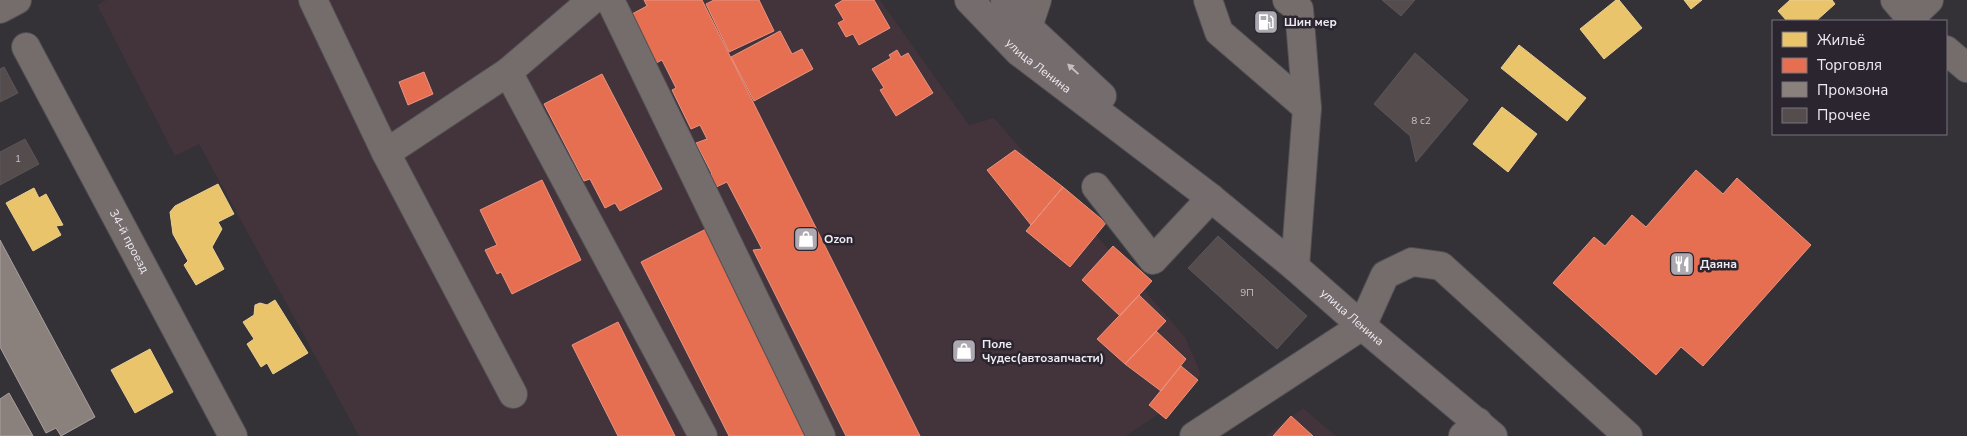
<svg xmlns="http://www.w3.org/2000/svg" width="1967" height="436" font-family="'Nunito Sans',sans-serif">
<rect width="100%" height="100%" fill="#343137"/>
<path fill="#43333b" d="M106 0H880L969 125 994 118 1185 337 1201 374 1184 397 1126 436H359L199 144 175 156 97 5Z
M1303 408 1336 436H1265Z"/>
<path fill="#e9c46a" stroke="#eacf93" d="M1616 0H1619L1642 28 1604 59 1580 29Z
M1684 0H1702L1691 9Z
M1790 0H1832L1835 4 1816 21H1787L1778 11Z
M1519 45 1586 98 1567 121 1501 68Z
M1502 107 1537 134 1508 172 1473 144Z
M218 184 234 214 218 222 222 229 212 247 224 269 196 285 184 265 188 261 173 234 170 212 175 206Z
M34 188 39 198 46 194 63 225 56 226 61 235 33 251 6 203Z
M275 300 308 353 273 374 267 363 261 367 247 344 254 339 243 322 254 315 255 305 260 303 267 305Z
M150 349 173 392 135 413 111 370Z"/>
<path fill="#e76f51" stroke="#e99481" d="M644 0H702L920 436H846L753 250 762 249 727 182 714 188 706 175 712 174 696 143 707 139 700 125 691 129 672 90 676 88 662 60 656 63 632 14 647 6Z
M714 0H759L774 31 729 52 706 4Z
M843 0H874L890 28 859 45 853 34 846 37 838 23 844 20 835 5Z
M780 31 792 54 802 49 813 69 754 101 731 57Z
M897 50 901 57 908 53 933 93 896 116 880 90 884 88 872 69 891 58 889 55Z
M424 72 433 94 408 105 399 82Z
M602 74 662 189 620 211 615 203 605 208 590 179 584 181 544 104Z
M1015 150 1063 187 1031 225 987 170Z
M1696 170 1723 194 1737 178 1811 245 1703 366 1681 347 1656 375 1553 283 1594 237 1605 246 1632 215 1646 227Z
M542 180 581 260 512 294 501 272 497 274 485 250 497 245 480 210Z
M1063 187 1106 223 1070 267 1026 231Z
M706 229 811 436H729L641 262Z
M1113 246 1152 281 1120 316 1082 280Z
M1139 295 1166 321 1125 364 1097 339Z
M618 322 675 436H618L572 345Z
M1156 331 1186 359 1161 391 1125 364Z
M1181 366 1198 380 1166 419 1149 405Z
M1291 416 1313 436H1273Z"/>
<path fill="#8a817c" stroke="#a8a09f" d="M0 240 95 417 61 436 56 428 46 433 0 347Z
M9 393 33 436H0V399Z"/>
<path fill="#554c4e" stroke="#5b5659" d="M1382 0H1415L1401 16Z
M1415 53 1468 100 1416 162 1410 136 1374 104Z
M4 67 18 93 0 102V69Z
M25 139 39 164 0 185V152Z
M1218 236 1307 316 1277 349 1188 268Z"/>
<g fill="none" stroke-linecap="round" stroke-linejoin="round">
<defs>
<g id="minor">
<path d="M313 0 386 153 513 394"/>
<path d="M610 0 821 436"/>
<path d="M1208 0 1219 32 1307 108"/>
<path d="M1287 0 1299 9 1307 108 1295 267"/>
<path d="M1895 0 1913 21"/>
<path d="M0 9 17 0"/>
<path d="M1910 18 1929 0"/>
<path d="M1028 27 1037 0"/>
<path id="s1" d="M26 47 233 436"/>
<path d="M1946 50 1967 68"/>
<path d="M508 72 703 436"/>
<path d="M386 153 508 72 592 0"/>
<path d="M1096 187 1153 260 1211 198"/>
<path d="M1194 436 1362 326 1385 275 1412 262 1441 266 1628 436"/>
<path d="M1463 436 1478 422"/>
</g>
<g id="major">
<path id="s2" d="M969 0 1019 52 1211 198 1295 267 1362 326 1493 436"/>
<path d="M1005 0 1028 27 1102 96"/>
</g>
</defs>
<use href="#minor" stroke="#524f54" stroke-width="30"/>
<use href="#major" stroke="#524f54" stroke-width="30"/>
<use href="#minor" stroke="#746d6c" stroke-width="28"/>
<use href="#major" stroke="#756d6d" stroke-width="28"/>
</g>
<defs><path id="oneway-solid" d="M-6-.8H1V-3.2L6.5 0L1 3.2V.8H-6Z" transform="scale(1.25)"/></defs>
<use fill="#c4bec3" href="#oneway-solid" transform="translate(1073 69) rotate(-137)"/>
<defs>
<symbol id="fuel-square" viewBox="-11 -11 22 22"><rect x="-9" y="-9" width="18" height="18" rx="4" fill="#ada9b1" stroke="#2b2530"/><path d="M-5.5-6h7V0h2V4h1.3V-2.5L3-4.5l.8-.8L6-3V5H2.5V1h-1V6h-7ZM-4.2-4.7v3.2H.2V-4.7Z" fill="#fff"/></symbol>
<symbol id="shop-square" viewBox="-11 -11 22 22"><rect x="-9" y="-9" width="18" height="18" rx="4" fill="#ada9b1" stroke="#2b2530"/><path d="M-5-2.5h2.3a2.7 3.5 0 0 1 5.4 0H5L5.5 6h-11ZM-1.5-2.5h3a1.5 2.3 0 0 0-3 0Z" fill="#fff"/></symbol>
<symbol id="restaurant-square" viewBox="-11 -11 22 22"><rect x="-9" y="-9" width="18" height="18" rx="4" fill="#ada9b1" stroke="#2b2530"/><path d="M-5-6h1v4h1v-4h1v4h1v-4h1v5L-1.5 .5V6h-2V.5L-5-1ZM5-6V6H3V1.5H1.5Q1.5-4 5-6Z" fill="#fff"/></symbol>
</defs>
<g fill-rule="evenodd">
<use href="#fuel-square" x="1252" y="8" width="28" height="28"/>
<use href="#shop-square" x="792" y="225" width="28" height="28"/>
<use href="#restaurant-square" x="1668" y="250" width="28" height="28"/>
<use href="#shop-square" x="950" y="337" width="28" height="28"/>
</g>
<g text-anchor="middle" stroke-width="5" stroke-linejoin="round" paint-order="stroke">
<g font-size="10" fill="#c8c2c9">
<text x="1421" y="124">8 с2</text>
<text x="18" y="162">1</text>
<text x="1247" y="296">9П</text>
</g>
<g font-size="12" font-weight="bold" fill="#eeeaf2" stroke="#2b2530" text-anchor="start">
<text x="1284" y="26">Шин мер</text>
<text x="824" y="243">Ozon</text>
<text x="1700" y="268">Даяна</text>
<text x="982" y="348">Поле<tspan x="982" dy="14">Чудес(автозапчасти)</tspan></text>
</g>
<g font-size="12" fill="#eeeaf2" stroke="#2b2530">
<text dy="4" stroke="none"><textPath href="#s2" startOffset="96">улица Ленина</textPath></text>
<text dy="4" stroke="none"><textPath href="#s1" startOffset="220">34-й проезд</textPath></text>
<text dy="4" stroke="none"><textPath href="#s2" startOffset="498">улица Ленина</textPath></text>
</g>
</g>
<rect x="1772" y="20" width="175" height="115" fill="#2b2530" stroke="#79747e"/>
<rect x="1782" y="32" width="25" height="15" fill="#e9c46a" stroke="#79747e"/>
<text x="1817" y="45" font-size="15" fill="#eeeaf2">Жильё</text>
<rect x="1782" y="58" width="25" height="15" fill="#e76f51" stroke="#79747e"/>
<text x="1817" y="70" font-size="15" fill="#eeeaf2">Торговля</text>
<rect x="1782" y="82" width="25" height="15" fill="#8a817c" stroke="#79747e"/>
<text x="1817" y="95" font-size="15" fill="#eeeaf2">Промзона</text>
<rect x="1782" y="108" width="25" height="15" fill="#554c4e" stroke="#79747e"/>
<text x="1817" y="120" font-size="15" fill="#eeeaf2">Прочее</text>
</svg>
